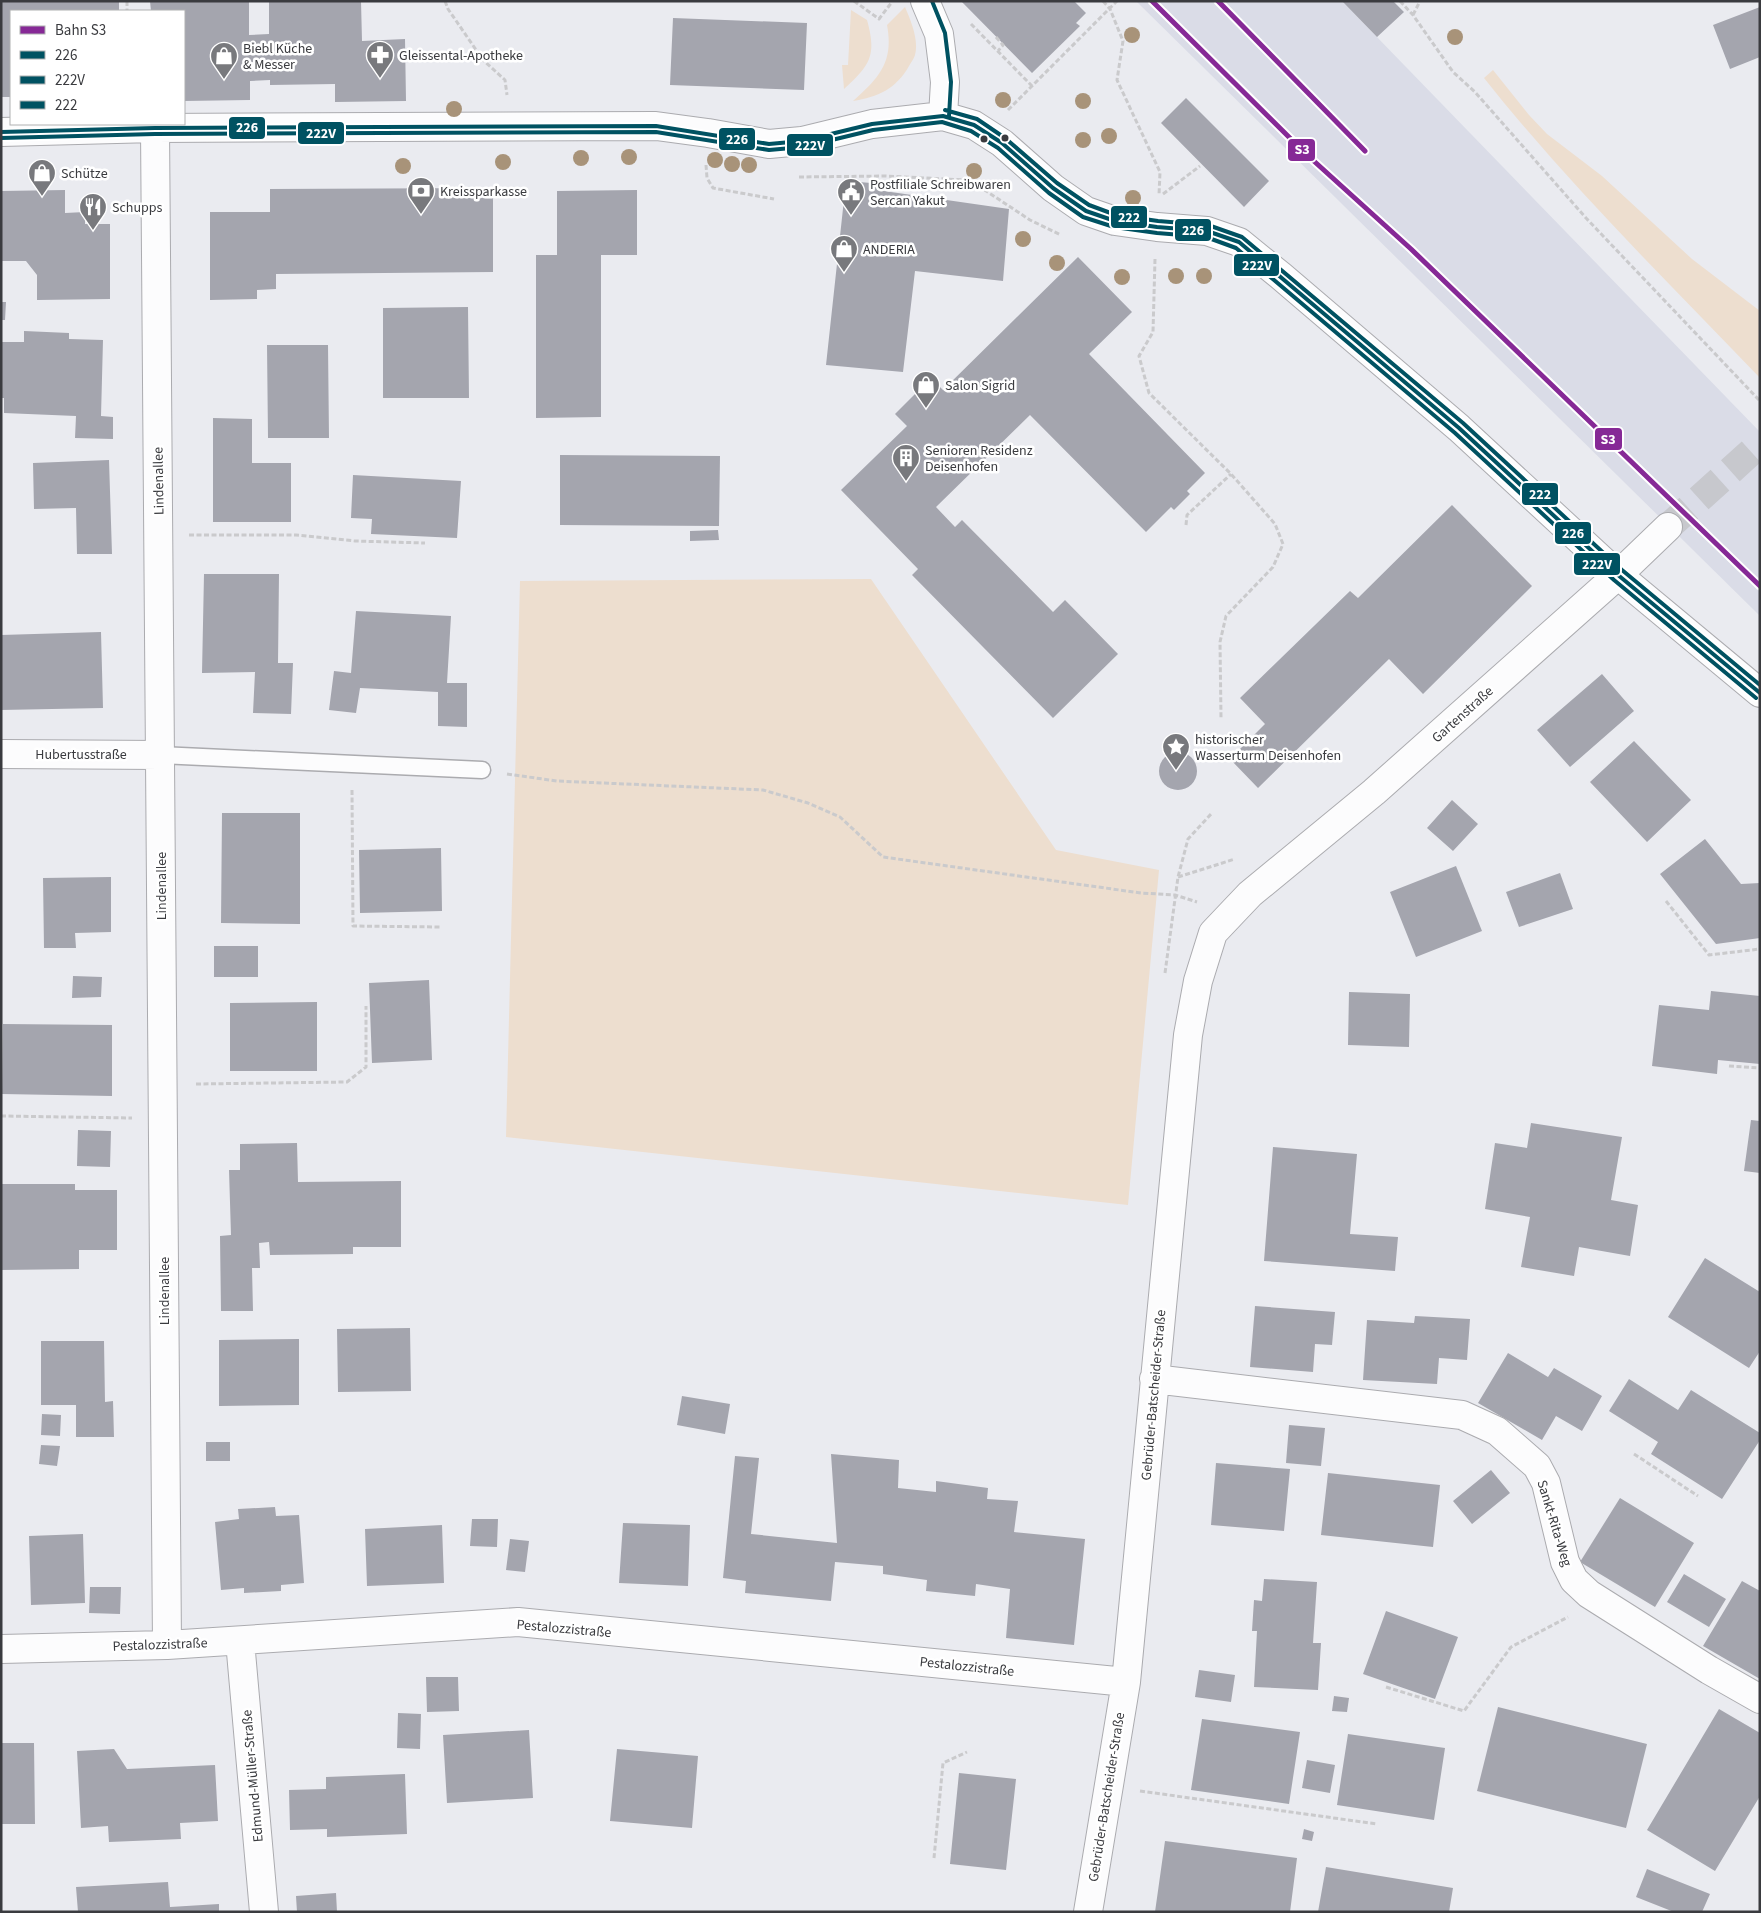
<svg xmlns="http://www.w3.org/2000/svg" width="1761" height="1913" font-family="'Source Sans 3',sans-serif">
<rect width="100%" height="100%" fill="#eaebf0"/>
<path fill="#dadce7" d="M1136 1H1342L1760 432V616Z"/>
<path fill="#eddecf" d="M905 7C911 21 919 40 915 55 914 59 911 62 909 66 896 89 878 97 853 101 879 78 894 62 887 25Z
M851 10 867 20C877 56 870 65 844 89L842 65H848Z
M1493 70 1529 115 1547 134 1602 176 1692 259 1760 311V378C1666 280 1568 184 1484 78Z
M871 579 1056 850 1159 870 1128 1205 506 1137 520 581Z"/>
<path fill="#a4a5ae" d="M1 1H119V11H11V97H1Z
M150 1H249V35L269 34V1H361L362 41 405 39 406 101 335 102V84L270 85V80L250 81V100L184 101V11H151Z
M961 1H1074L1086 13 1076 23 1080 26 1032 73Z
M1342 1H1393L1404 12 1377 37Z
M1760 7V57L1730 69 1713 25Z
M673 18 807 23 804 90 670 85Z
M1186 98 1269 181 1244 207 1161 123Z
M846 181 884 184V191L1009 209 1003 281 915 271 903 372 826 365Z
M493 188V272L276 274V289L257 290V299L210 300V212H270V189Z
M65 190V213L85 212V224H110V299L37 300V275L26 261H1V191Z
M637 190V255H601V417L536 418V255H557V191Z
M1078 257 1132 312 1089 354 1205 473 1187 491 1190 494 1174 510 1171 507 1146 532 1030 415 936 507 955 527 962 520 1053 612 1065 600 1118 654 1053 718 912 575 918 569 841 490 907 426 895 414 931 378 943 390Z
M1 302H6L5 320H1Z
M468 307 469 398H383V308Z
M24 331 69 333V339L103 340 101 416 113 417V439L75 438 76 416 4 413V398H1V342H24Z
M267 345H328L329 438H268Z
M213 418 252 419V463H291V522H213Z
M560 455 720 456 719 526 560 525Z
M109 460 112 554H77L76 508 34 509 33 463Z
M353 475 461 481 457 538 371 534 372 519 351 518Z
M1452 505 1532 586 1423 694 1389 659 1258 788 1230 759 1265 724 1240 698 1350 591 1358 598Z
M718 530 719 540 690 541V531Z
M204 574H279L278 663H293L291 714 253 713 255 672 202 673Z
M356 611 451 616 447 683H467V727L438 726V692L360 688 356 713 329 710 334 671 351 673Z
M101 632 103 708 1 710V635Z
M1602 674 1634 711 1570 767 1537 730Z
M1634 741 1691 800 1647 842 1590 782Z
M1159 771a19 19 0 1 1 38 0a19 19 0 1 1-38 0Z
M1452 800 1478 824 1453 851 1427 828Z
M222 813H300V924L221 923Z
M1705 839 1741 884 1760 883V938L1716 944 1660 874Z
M441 848 442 911 360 913 359 850Z
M1456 866 1482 931 1416 957 1390 892Z
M1560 873 1573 909 1519 927 1506 892Z
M111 877V932L75 933 76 948H44L43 878Z
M214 946H258V977H214Z
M73 976 102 977 101 997 72 998Z
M429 980 432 1060 372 1063 369 983Z
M1711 991 1760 996V1064L1718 1060 1717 1074 1652 1066 1659 1005 1709 1010Z
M1349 992 1410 994 1409 1047 1348 1045Z
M317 1002V1071H230V1003Z
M3 1024 112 1025V1096L2 1094Z
M1751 1120 1760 1121V1173L1744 1171Z
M1531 1123 1622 1137 1611 1200 1638 1205 1630 1256 1579 1247 1574 1276 1521 1267 1530 1217 1485 1209 1495 1143 1527 1148Z
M78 1130 111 1131 110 1167 77 1166Z
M297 1143 298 1182 401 1181V1247H353V1254L270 1255 269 1242 259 1243 260 1268H252L253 1311H221L220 1236 231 1235 229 1170H240V1144Z
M1273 1147 1357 1154 1350 1234 1398 1237 1395 1271 1264 1261Z
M1 1184H75V1190H117V1250H79V1269L1 1270Z
M1705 1258 1760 1292V1351L1749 1368 1668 1317Z
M1255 1306 1335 1312 1332 1345 1315 1344 1313 1372 1250 1367Z
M1415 1316 1470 1319 1467 1360 1439 1358 1437 1384 1363 1380 1367 1320 1414 1323Z
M410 1328 411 1391 338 1392 337 1329Z
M299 1339V1405L219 1406V1340Z
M41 1341H104L105 1402 113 1401 114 1437H76V1405H41Z
M1508 1353 1548 1377 1554 1368 1602 1396 1582 1431 1556 1416 1542 1440 1478 1403Z
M1629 1379 1678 1410 1691 1390 1760 1433V1440L1722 1499 1651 1454 1658 1442 1609 1411Z
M682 1396 730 1404 725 1434 677 1425Z
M42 1414 61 1415 60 1436 41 1435Z
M1289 1425 1325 1428 1321 1466 1286 1463Z
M206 1442H230V1461H206Z
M41 1445 60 1446 57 1466 39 1464Z
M831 1454 899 1460 898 1488 936 1492V1481L988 1488 987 1499 1018 1501 1014 1532 1085 1539 1074 1645 1006 1638 1010 1589 976 1584 975 1596 926 1591 927 1580 883 1574V1566L835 1562 831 1601 745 1593 746 1581 723 1578 735 1456 759 1458 751 1534 837 1543Z
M1216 1463 1290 1469 1284 1531 1211 1525Z
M1491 1470 1510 1493 1472 1524 1453 1501Z
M1328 1473 1440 1485 1433 1547 1321 1535Z
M1620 1498 1694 1543 1655 1607 1580 1562Z
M275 1507 276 1516 299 1515 304 1583 281 1585V1591L244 1593V1588L221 1590 215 1522 239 1519 238 1509Z
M472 1519H498L497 1547 470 1546Z
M623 1523 690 1525 688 1586 619 1583Z
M442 1525 444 1583 367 1586 365 1529Z
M83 1534 85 1603 31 1605 29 1536Z
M510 1539 529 1541 525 1572 506 1570Z
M1684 1574 1726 1599 1709 1627 1667 1602Z
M1264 1579 1317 1582 1313 1643H1321L1318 1690 1254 1687 1257 1631H1252L1254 1600 1262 1601Z
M1742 1581 1760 1591V1679L1703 1646Z
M90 1587H121L120 1614 89 1613Z
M1386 1611 1458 1637 1435 1699 1363 1674Z
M1199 1670 1235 1675 1231 1702 1195 1697Z
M426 1677H458L459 1711 427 1712Z
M1334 1696 1349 1698 1347 1712 1332 1711Z
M1498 1707 1647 1744 1626 1828 1477 1791Z
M1719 1709 1760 1733V1796L1715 1871 1647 1830Z
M398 1713 421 1714 420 1749 397 1748Z
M1202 1719 1300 1732 1289 1804 1191 1790Z
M529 1730 533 1798 447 1803 443 1735Z
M1348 1734 1445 1748 1434 1820 1337 1805Z
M1 1743H34L35 1824H1Z
M114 1749 127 1769 215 1765 218 1821 180 1823 181 1839 109 1842 108 1826 81 1828 77 1751Z
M617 1749 698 1756 692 1828 610 1821Z
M1307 1760 1335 1765 1330 1793 1302 1788Z
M959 1773 1016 1779 1006 1870 950 1864Z
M405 1774 407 1834 327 1837V1829L290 1830 289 1790 326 1789V1777Z
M1304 1829 1314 1832 1312 1841 1302 1839Z
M1165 1841 1297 1858 1290 1912H1155Z
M1326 1867 1453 1888 1449 1912H1318Z
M1647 1869 1710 1894 1702 1912H1674L1636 1897Z
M168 1882 170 1907 219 1904V1912H78L76 1887Z
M336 1893 337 1912H297L296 1896Z"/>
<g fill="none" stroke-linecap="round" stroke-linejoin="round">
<path stroke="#c7c8cd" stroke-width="28" stroke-dasharray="28 14" stroke-linecap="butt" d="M1668 527 1760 444"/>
<defs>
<path id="service" d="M160 755 482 770"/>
<path id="minor" d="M925 1 939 34 945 82 943 116
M155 128 167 1645
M1 132 155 128 656 126 708 133 769 144 802 141 872 124 943 116 974 125 1002 143 1053 188 1086 211 1115 221 1157 227 1207 231 1239 242 1281 276 1459 428 1618 575 1760 693
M1 754 160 755
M1154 1379 1462 1415 1497 1431 1537 1466 1546 1483 1565 1562 1574 1580 1589 1594 1709 1670 1760 1699
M240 1641 264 1912
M1 1649 167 1645 518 1622 1126 1682
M1088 1912 1126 1682 1188 1035 1198 981 1213 933 1231 914 1250 894 1374 792 1618 575 1668 527"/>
</defs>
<use href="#service" stroke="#ababaf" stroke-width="19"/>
<use href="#minor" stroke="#ababaf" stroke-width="30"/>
<path stroke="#cacacc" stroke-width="3" stroke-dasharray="5 2.5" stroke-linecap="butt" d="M127 1V11
M445 1 448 9 483 60 505 80 507 95
M854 1 879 19 892 2
M1103 1 1110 9 1123 41 1117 80 1160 172 1159 195
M1400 1 1413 15 1453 72 1475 92 1586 218 1760 401
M1413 15 1420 1
M971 24 1032 86
M996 37 1003 45 998 51
M1008 110 1117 1
M706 165 707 178 713 188 774 199
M799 177 885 176 965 180 974 183 1030 220 1061 235
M1163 194 1200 166
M1155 259 1153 332 1139 356 1149 393 1231 474 1275 524 1283 544 1273 567 1226 616 1220 642 1221 718
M1186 525 1187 515 1231 474
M189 535H296L355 541 425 543
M507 774 557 781 763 790 808 803 840 817 883 857 1141 893 1175 895 1197 902
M352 790 353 926 441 927
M1178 877 1235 859
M1666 901 1709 955 1760 949
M1165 973 1178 877 1188 839 1212 813
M1729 1066 1760 1068
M196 1084 347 1082 366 1067V1006
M1 1116 132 1118
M1634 1454 1698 1496
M1386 1687 1464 1711 1511 1647 1568 1617
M1140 1791 1377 1824
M934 1858 943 1763 967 1752"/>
<use href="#service" stroke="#fcfcfd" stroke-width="16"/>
<use href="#minor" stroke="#fcfcfd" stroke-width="28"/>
<defs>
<path id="bus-1" d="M1 132 155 128 656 126 769 144 802 141 872 124 943 116 974 125 1002 143 1053 188 1086 211 1115 221 1157 227 1207 231 1239 242 1459 428 1618 575 1760 693"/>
<path id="bus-2" d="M1 138 155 134 656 132 769 150 803 147 873 130 942 122 971 131 998 148 1049 193 1083 217 1114 227 1157 233 1206 237 1236 248 1455 433 1614 580 1756 698"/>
<path id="bus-3" d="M932 1 945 33 951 82 949 116
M945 110 977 119 1005 138 1057 183 1089 205 1116 215 1158 221 1208 225 1242 237 1463 423 1622 570 1760 685"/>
</defs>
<use href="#bus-1" stroke="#fff" stroke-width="8"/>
<use href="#bus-2" stroke="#fff" stroke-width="8"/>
<use href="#bus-3" stroke="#fff" stroke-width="8"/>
<use href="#bus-1" stroke="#005262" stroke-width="4"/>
<use href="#bus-2" stroke="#005262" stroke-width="4"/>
<use href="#bus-3" stroke="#005262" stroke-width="4"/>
<defs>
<path id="rail-1" d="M1152 1 1305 153 1411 249 1760 586
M1218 1 1365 151"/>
</defs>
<use href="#rail-1" stroke="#fff" stroke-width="9"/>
<use href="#rail-1" stroke="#862996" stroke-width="5"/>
</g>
<g fill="#a89379">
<circle cx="1132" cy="35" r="8"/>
<circle cx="1455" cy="37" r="8"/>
<circle cx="1003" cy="100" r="8"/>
<circle cx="1083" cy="101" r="8"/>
<circle cx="454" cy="109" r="8"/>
<circle cx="1109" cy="136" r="8"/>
<circle cx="1083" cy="140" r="8"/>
<circle cx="629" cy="157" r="8"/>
<circle cx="581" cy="158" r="8"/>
<circle cx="715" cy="160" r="8"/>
<circle cx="503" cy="162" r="8"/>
<circle cx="732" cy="164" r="8"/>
<circle cx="749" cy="165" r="8"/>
<circle cx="403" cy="166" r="8"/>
<circle cx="974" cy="171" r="8"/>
<circle cx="1133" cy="198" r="8"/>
<circle cx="1023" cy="239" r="8"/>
<circle cx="1057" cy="263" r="8"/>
<circle cx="1176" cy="276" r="8"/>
<circle cx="1204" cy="276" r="8"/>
<circle cx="1122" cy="277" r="8"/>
</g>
<defs>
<symbol id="pharmacy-pin" viewBox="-11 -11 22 30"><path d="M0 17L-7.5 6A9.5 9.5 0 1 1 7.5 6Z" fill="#78797d" stroke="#fff"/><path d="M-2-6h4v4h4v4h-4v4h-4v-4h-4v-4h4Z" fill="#fff"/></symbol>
<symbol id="shop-pin" viewBox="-11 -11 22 30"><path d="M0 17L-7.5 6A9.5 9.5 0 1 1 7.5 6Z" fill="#78797d" stroke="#fff"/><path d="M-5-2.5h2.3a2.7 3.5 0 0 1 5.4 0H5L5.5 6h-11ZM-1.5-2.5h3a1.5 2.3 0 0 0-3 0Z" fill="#fff"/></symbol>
<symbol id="bank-pin" viewBox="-11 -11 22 30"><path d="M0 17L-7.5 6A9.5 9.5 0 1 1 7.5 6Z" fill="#78797d" stroke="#fff"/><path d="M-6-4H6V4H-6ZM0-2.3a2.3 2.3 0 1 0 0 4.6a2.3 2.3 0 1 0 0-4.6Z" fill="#fff"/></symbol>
<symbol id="civic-pin" viewBox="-11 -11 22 30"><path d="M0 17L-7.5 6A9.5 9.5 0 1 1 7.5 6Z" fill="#78797d" stroke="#fff"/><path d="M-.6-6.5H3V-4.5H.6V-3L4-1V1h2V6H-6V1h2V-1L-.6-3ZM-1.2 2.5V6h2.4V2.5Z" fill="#fff"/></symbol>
<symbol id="restaurant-pin" viewBox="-11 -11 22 30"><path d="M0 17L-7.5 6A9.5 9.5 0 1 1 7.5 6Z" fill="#78797d" stroke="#fff"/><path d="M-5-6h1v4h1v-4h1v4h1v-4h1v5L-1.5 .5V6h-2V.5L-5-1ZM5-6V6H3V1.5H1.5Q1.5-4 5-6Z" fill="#fff"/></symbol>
<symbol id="building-pin" viewBox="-11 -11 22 30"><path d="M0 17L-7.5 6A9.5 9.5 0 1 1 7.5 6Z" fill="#78797d" stroke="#fff"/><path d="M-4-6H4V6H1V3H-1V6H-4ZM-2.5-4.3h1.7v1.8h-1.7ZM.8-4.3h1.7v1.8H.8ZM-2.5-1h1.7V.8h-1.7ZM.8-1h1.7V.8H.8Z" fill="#fff"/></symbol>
<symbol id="sight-pin" viewBox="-11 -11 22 30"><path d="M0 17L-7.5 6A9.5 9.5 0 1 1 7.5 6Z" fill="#78797d" stroke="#fff"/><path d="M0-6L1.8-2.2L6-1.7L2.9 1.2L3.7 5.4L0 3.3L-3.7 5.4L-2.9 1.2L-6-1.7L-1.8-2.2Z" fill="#fff"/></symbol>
</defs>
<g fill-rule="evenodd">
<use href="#pharmacy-pin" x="364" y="39" width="32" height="43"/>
<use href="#shop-pin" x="208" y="40" width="32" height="43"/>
<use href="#shop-pin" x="26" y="157" width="32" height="43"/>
<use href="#bank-pin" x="405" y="175" width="32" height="43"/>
<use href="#civic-pin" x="835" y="176" width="32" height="43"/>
<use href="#restaurant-pin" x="77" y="191" width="32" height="43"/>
<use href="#shop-pin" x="828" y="233" width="32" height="43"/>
<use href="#shop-pin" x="910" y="369" width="32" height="43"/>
<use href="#building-pin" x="890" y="442" width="32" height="43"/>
<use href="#sight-pin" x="1160" y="731" width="32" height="43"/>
</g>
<g fill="#3a3b3f" stroke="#fff" stroke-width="2">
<circle cx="1005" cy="138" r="4.5"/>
<circle cx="984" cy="139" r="4.5"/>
</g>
<g text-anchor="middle" stroke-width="5" stroke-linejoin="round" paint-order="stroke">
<g font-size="14" fill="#3a3b3f" stroke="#fff" text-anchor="start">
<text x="243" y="53">Biebl Küche<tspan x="243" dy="16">&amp; Messer</tspan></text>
<text x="399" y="60">Gleissental-Apotheke</text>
<text x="61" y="178">Schütze</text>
<text x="870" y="189">Postfiliale Schreibwaren<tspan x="870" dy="16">Sercan Yakut</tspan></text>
<text x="440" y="196">Kreissparkasse</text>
<text x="112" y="212">Schupps</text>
<text x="863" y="254">ANDERIA</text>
<text x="945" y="390">Salon Sigrid</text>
<text x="925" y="455">Senioren Residenz<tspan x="925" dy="16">Deisenhofen</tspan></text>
<text x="1195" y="744">historischer<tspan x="1195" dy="16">Wasserturm Deisenhofen</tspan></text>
</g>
<g font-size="14" fill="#3a3b3f" stroke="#fff">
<text transform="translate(158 481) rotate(-91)" y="5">Lindenallee</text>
<text transform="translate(1462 714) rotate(-42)" y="5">Gartenstraße</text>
<text x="81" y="759">Hubertusstraße</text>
<text transform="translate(161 886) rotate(-90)" y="5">Lindenallee</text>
<text transform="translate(164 1291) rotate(-90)" y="5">Lindenallee</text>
<text transform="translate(1153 1395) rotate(-85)" y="5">Gebrüder-Batscheider-Straße</text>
<text transform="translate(1555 1523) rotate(73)" y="5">Sankt-Rita-Weg</text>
<text transform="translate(564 1628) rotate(5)" y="5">Pestalozzistraße</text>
<text transform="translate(160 1644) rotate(-2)" y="5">Pestalozzistraße</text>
<text transform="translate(967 1666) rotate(6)" y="5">Pestalozzistraße</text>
<text transform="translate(252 1776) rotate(-95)" y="5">Edmund-Müller-Straße</text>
<text transform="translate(1106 1797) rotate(-81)" y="5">Gebrüder-Batscheider-Straße</text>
</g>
</g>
<g stroke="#fff" stroke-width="2">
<rect x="228" y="116" width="38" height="24" rx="5" fill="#005262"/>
<rect x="297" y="121" width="48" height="24" rx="5" fill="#005262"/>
<rect x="718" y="127" width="38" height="24" rx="5" fill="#005262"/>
<rect x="786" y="133" width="48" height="24" rx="5" fill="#005262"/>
<rect x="1287" y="138" width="29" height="24" rx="5" fill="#862996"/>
<rect x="1110" y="205" width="38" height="24" rx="5" fill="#005262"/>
<rect x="1174" y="218" width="38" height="24" rx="5" fill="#005262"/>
<rect x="1233" y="253" width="47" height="24" rx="5" fill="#005262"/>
<rect x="1594" y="427" width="29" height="24" rx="5" fill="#862996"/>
<rect x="1521" y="482" width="38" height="24" rx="5" fill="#005262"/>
<rect x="1554" y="521" width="38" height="24" rx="5" fill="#005262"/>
<rect x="1573" y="552" width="48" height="24" rx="5" fill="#005262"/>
</g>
<g font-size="14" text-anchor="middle" font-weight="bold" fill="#fff">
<text x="247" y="132">226</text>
<text x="321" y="138">222V</text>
<text x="737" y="144">226</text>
<text x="810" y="150">222V</text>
<text x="1302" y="154">S3</text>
<text x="1129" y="222">222</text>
<text x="1193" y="235">226</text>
<text x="1257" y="270">222V</text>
<text x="1608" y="444">S3</text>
<text x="1540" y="499">222</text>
<text x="1573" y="538">226</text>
<text x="1597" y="569">222V</text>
</g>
<rect width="1761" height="1913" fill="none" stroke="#3a3b3f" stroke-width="5"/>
<rect x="10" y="10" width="175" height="115" fill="#ffffff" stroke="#b0b1b2"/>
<rect x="20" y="26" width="25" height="8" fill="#862996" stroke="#b0b1b2"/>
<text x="55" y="35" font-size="15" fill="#3a3b3f">Bahn S3</text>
<rect x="20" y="51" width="25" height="8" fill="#005262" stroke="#b0b1b2"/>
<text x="55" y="60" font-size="15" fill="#3a3b3f">226</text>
<rect x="20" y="76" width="25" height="8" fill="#005262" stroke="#b0b1b2"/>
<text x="55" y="85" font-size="15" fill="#3a3b3f">222V</text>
<rect x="20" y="101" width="25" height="8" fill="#005262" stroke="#b0b1b2"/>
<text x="55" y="110" font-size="15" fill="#3a3b3f">222</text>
</svg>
